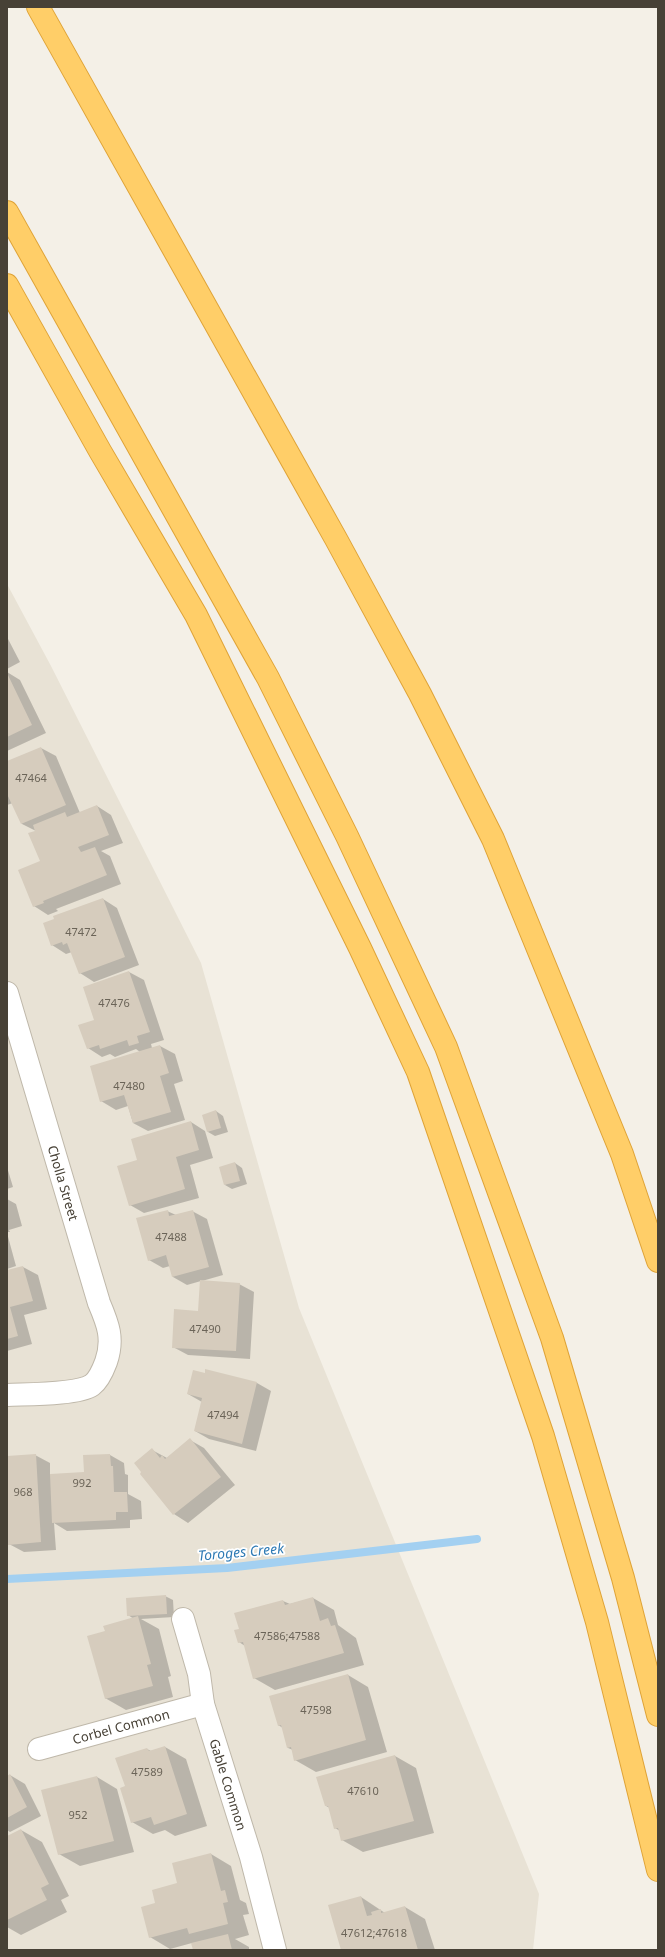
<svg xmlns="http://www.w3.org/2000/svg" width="665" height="1957" font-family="'Noto Sans',sans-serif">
<rect width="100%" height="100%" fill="#f4f0e7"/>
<path fill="#e8e2d5" d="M7 584 51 666 201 963 299 1308 539 1894 533 1950H7Z"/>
<path fill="#0003" d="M7 637 20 662 7 669Z
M7 672 20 680 46 733 7 751Z
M41 748 56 756 80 813 97 806 111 815 123 843 101 851 110 856 121 884 56 909 58 911 48 915 34 906 41 862 36 831 22 824 13 803 7 805V762Z
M103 899 117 908 139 965 94 982 80 973 72 952 66 954 52 945Z
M129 972 144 980 164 1040 151 1044 152 1048 160 1046 175 1054 183 1081 174 1084 185 1120 148 1131 133 1123 128 1106 116 1110 101 1101 140 1052 136 1049 115 1057 110 1054 102 1057 88 1048 95 1021Z
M216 1111 223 1116 228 1132 215 1136 208 1132Z
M191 1122 205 1131 213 1158 190 1165 199 1198 144 1213 130 1205 138 1161Z
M235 1163 242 1168 247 1184 232 1189 225 1185Z
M7 1167 13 1187 7 1189Z
M7 1199 16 1204 22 1226 9 1230 10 1232H7Z
M167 1211 176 1215 192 1211 207 1219 223 1275 202 1281 239 1284 254 1292 250 1359 188 1355 173 1347 199 1312 201 1281 187 1285 173 1277 170 1266 163 1268 149 1260Z
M7 1233 16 1266 7 1269Z
M23 1267 38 1275 47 1309 24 1315 32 1344 7 1351V1271Z
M257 1383 271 1391 256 1451 209 1439 195 1431 202 1402 188 1394Z
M190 1440 204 1448 235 1485 188 1523 174 1514 141 1474 152 1450 167 1458Z
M35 1455 50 1463V1475L85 1473 110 1455 124 1463 125 1474 128 1475V1494L141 1501 142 1519 130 1520V1528L67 1531 54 1523 56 1550 24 1552 9 1544V1536H7V1457Z
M165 1596 173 1600 174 1617 141 1619 159 1629 171 1676 168 1677 173 1697 126 1710 105 1698 134 1619 128 1615Z
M313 1598 334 1610 338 1625 356 1638 364 1665 275 1690 254 1678 245 1646 239 1642 240 1629 283 1601 290 1604Z
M348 1675 368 1687 387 1752 316 1772 295 1760 293 1750 288 1748 283 1728 278 1725Z
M165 1747 186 1759 207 1826 175 1836 165 1830 153 1834 132 1822 147 1749 151 1751Z
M395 1756 416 1768 434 1833 363 1852 342 1840 340 1831 335 1828 330 1808 326 1806Z
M10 1775 25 1784 41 1816 10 1832 7 1830V1777Z
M97 1777 117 1789 134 1852 80 1866 59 1854Z
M21 1830 42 1842 69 1896 61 1900 67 1912 21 1935 7 1927V1837Z
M211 1854 231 1866 240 1900 246 1903 249 1914 243 1915 249 1935 235 1939 249 1947V1950H194L192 1943 170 1949 150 1937 156 1904Z
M361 1897 385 1913 405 1907 425 1919 435 1950H342Z"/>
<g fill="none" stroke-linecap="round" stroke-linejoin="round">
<path stroke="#a3d0f1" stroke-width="8" d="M7 1579 227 1568 477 1539"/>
</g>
<path fill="#d6ccbd" d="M7 673 32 725 7 737Z
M41 747 66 805 21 824 7 794V761Z
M97 805 109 835 78 847 81 852 95 847 107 875 43 901 44 903 33 907 18 870 40 861 28 833 35 831 33 825 65 812 67 817Z
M103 898 125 957 79 974 67 943 63 945 62 942 51 946 43 923 54 919 53 916Z
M129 971 150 1032 137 1036 139 1043 129 1046 127 1040 100 1049 99 1045 87 1049 78 1025 94 1020 83 987Z
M160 1045 169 1073 160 1076 171 1112 133 1123 124 1095 100 1102 90 1066Z
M216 1110 221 1128 207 1132 202 1115Z
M191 1121 199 1150 176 1157 185 1189 129 1206 117 1166 137 1160 131 1139Z
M235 1162 240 1181 224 1185 219 1167Z
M168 1210 169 1216 193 1210 209 1267 172 1277 166 1255 148 1261 136 1218Z
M23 1266 33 1301 10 1307 18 1336 7 1339V1270Z
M200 1280 240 1283 236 1351 172 1348 174 1309 198 1311Z
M205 1369 257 1382 242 1444 194 1431 202 1398 187 1394 193 1370 205 1373Z
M190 1438 221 1477 173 1515 140 1474 141 1472 134 1463 152 1448 160 1458 162 1455 165 1459Z
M36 1454 41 1542 8 1545 7 1456Z
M110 1454 111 1466H113L114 1492H127L128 1512H116V1520L52 1523 50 1474 84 1472 83 1455Z
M166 1595 167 1614 127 1616 126 1598Z
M313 1597 320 1621 328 1618 331 1626 335 1625 344 1653 253 1679 243 1642 238 1643 234 1630 239 1629 234 1613 283 1600 285 1605Z
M138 1616 151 1664 147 1665 153 1686 105 1699 87 1636 105 1631 103 1626Z
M348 1674 366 1740 294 1761 291 1747 287 1748 281 1725 278 1726 269 1696Z
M165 1746 187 1814 154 1825 151 1817 131 1823 120 1788 125 1786 115 1758 147 1748 149 1751Z
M395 1755 414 1821 341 1841 338 1828 334 1829 328 1806H325L316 1777Z
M10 1774 27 1807 7 1818V1776Z
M97 1776 114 1841 58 1855 41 1790Z
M21 1829 49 1884 41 1888 47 1900 7 1920V1836Z
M211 1853 221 1891 225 1890 228 1902 223 1903 228 1924 189 1934 187 1928 149 1938 141 1907 155 1903 152 1890 177 1883 172 1863Z
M361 1896 367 1916 372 1915 371 1912 381 1909V1913L405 1906 418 1950H341L328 1905Z
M228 1934 232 1950H193L191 1943Z"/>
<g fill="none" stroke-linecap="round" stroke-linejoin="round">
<defs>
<g id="minor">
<path id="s1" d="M7 993 99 1303C108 1324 114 1339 106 1362 103 1370 99 1380 92 1385 77 1395 27 1394 7 1395"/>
<path id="s2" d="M183 1619 199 1674 203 1704 251 1857 275 1950"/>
<path id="s3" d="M39 1749 203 1704"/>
</g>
<path id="highway" d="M38 7 336 539 420 694 493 839 622 1154 658 1261
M7 212 268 678 347 836 446 1047 552 1338 623 1578 658 1715
M7 285 100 451 196 615 360 948 418 1072 543 1436 597 1622 658 1870"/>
</defs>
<use href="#minor" stroke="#bfb8aa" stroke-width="24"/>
<use href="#highway" stroke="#dfa337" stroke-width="24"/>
<use href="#minor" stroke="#fff" stroke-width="22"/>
<use href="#highway" stroke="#ffce68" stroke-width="22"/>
</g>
<g text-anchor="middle" stroke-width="3.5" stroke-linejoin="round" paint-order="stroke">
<g font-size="11" fill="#6b6458">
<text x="31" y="782">47464</text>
<text x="81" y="936">47472</text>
<text x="114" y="1007">47476</text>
<text x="129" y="1090">47480</text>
<text x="171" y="1241">47488</text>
<text x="205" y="1333">47490</text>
<text x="223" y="1419">47494</text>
<text x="82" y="1487">992</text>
<text x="23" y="1496">968</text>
<text x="287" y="1640">47586;47588</text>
<text x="316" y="1714">47598</text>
<text x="147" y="1776">47589</text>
<text x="363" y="1795">47610</text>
<text x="78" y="1819">952</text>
<text x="374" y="1937">47612;47618</text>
</g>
<g font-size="13" fill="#474136" stroke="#fff">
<text dy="5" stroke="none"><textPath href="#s1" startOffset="198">Cholla Street</textPath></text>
<text dy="5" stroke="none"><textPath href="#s3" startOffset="85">Corbel Common</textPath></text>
<text dy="5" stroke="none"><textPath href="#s2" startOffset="172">Gable Common</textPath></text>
</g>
<g font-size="14" font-style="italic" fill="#2e7ab4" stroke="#fff">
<text transform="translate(241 1552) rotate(-5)" y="5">Toroges Creek</text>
</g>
</g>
<rect width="665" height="1957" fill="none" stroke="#474136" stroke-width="16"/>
</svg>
